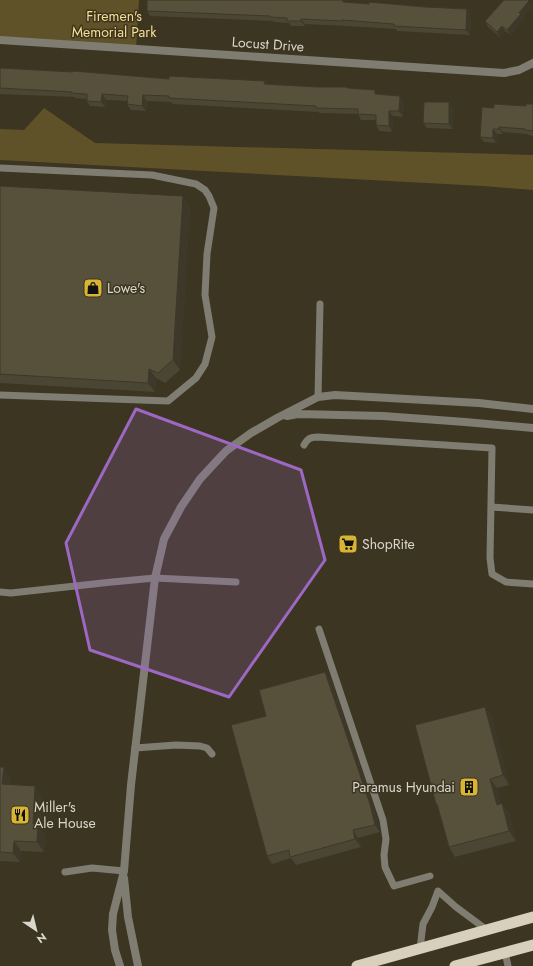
<svg xmlns="http://www.w3.org/2000/svg" width="533" height="966" font-family="Jost,sans-serif">
<rect width="100%" height="100%" fill="#3c3521"/>
<path fill="#5f5229" d="M0 0H139L136 49 0 40Z
M44 108 95 143 533 155V190L483 186 0 160V129L24 130Z"/>
<g fill="none" stroke-linecap="round" stroke-linejoin="round">
<path stroke="#7f7c72" stroke-width="7" d="M0 168 152 175 196 184 205 190 209 196 214 208 207 254 205 295 212 337 205 364 196 378 168 401 0 395
M318 397 320 304
M304 445C308 438 311 437 318 437L492 448 490 558 492 574 506 582 533 584
M491 507 533 510
M0 592 11 593 112 582 155 578 236 582
M319 629 383 820 386 839 384 855 385 867 394 886 430 876
M135 748 176 745 200 746 207 748 212 754
M65 872 92 868 124 871
M420 949 423 924 432 907 438 891 456 907 487 930
M505 952 508 966"/>
<path stroke="#7f7c72" stroke-width="8" d="M0 40 504 73 519 70 533 63
M287 416 298 414 383 416 465 422 533 428
M124 878 128 917 138 966
M120 966 115 950 112 930 113 914 124 871 131 785 155 578 164 539 181 507 200 479 226 451 251 433 277 418 318 397 335 395 479 403 533 409"/>
<path stroke="#d8d0ba" stroke-width="11" d="M357 966 533 917
M455 966 533 945"/>
</g>
<path fill="#4b4533" d="M345 2 369 4 467 9 471 14 470 35 397 31 396 29 346 26 305 24V26H291L289 23 274 22 273 21 150 16 147 11Z
M533 6 523 17 524 19 511 35 505 31 500 37 488 27 485 21Z
M0 68 169 79 265 81 266 84 316 87H347V88L378 94 404 101 403 117 393 116 392 132 379 131 376 125V120H361L358 114 320 113 318 112 173 104 171 102 147 101 146 111 131 110 127 104 128 101 106 100 105 107 90 106 87 101V99L75 98V97L0 94Z
M533 104V136L528 135 527 134 503 132V134H497L496 143 484 142 480 137 494 108 526 106Z
M453 108V129L427 128 423 123Z
M0 186 190 206 180 370 165 383 156 378 155 392 0 383Z
M331 680 375 812 380 832 358 838 361 847 296 865 291 858 272 864 267 856 266 716Z
M492 716 509 785 497 788 501 804 509 813 516 841 455 857 449 847 438 807 436 804Z
M0 767H4L10 777V785L42 796 40 828 45 834 44 852 21 851 20 862 0 861Z"/>
<path fill="#3d3829" d="M529 1 533 6 523 17 524 19 511 35 507 30 519 13Z
M467 9 471 14 470 35 466 30Z
M301 19 305 24V26L301 21Z
M502 26 505 31 500 37 497 32Z
M102 94 106 100 105 107 101 102Z
M143 95 147 101 146 111 142 106Z
M400 96 404 101 403 117 399 111Z
M449 102 453 108V129L449 124Z
M389 111 393 116 392 132 389 126Z
M499 127 503 132V134L499 129Z
M493 129 497 134 496 143 493 138Z
M183 196 190 206 180 370 173 360Z
M149 369 156 378 155 392 148 383Z
M325 672 331 680 375 812 380 832 375 825Z
M485 707 492 716 509 785 503 775Z
M4 767 10 777 9 794 2 784Z
M490 779 497 788 504 814 497 805Z
M35 786 42 796 40 827 45 834 44 852 37 842 33 824Z
M502 803 509 813 516 841 509 831Z
M353 830 358 838 361 847 355 839Z
M14 841 21 851 20 862 13 853Z"/>
<path fill="#57503b" stroke="#3d3829" d="M147 0H343V2L369 4V2L425 7 467 9 466 30 394 26V24L342 20V21L301 19V21H287V18L270 17V16L147 11Z
M504 0H528L529 1 519 13 521 14 507 30 502 26 497 32 485 21Z
M0 68 73 72V71L169 79V76L265 81 264 84 316 87H347V88L375 90V94L400 96 399 111H389V126L376 125V115L358 114V109L316 108V106L169 98V96L143 95 142 106 127 104 128 96 102 94 101 102 87 101V94L71 93 72 92 0 88Z
M424 102H449V124L423 123Z
M494 104 526 106V104H533V131L525 130V129L499 127V129H493V138L480 137 482 107 494 108Z
M0 186 183 196 173 360 158 373 149 369 148 383 0 374Z
M325 672 370 804 375 825 353 830 355 839 290 857 289 850 267 856 231 725 266 716 259 690Z
M485 707 503 775 490 779 497 805 502 803 509 831 449 847 437 804H436L415 725Z
M0 767H4L2 784 35 786 33 824H38L37 842 14 841 13 853 0 852Z"/>
<path fill="#9c68c3" fill-opacity="0.2" stroke="#9c68c3" stroke-width="3" stroke-linejoin="round" d="M136 409 301 470 325 560 229 697 90 650 66 543Z"/>
<defs>
<symbol id="shop-square" viewBox="-11 -11 22 22"><rect x="-9" y="-9" width="18" height="18" rx="4" fill="#d8b434" stroke="#3c3521"/><path d="M-5-2.5h2.3a2.7 3.5 0 0 1 5.4 0H5L5.5 6h-11ZM-1.5-2.5h3a1.5 2.3 0 0 0-3 0Z" fill="#111"/></symbol>
<symbol id="supermarket-square" viewBox="-11 -11 22 22"><rect x="-9" y="-9" width="18" height="18" rx="4" fill="#d8b434" stroke="#3c3521"/><path d="M-6-5.5h2.5l.6 2H6L4.5 2H-2.5L-4.4-4H-6ZM-1.5 3.2a1.3 1.3 0 1 0 .1 0ZM3 3.2a1.3 1.3 0 1 0 .1 0Z" fill="#111"/></symbol>
<symbol id="building-square" viewBox="-11 -11 22 22"><rect x="-9" y="-9" width="18" height="18" rx="4" fill="#d8b434" stroke="#3c3521"/><path d="M-4-6H4V6H1V3H-1V6H-4ZM-2.5-4.3h1.7v1.8h-1.7ZM.8-4.3h1.7v1.8H.8ZM-2.5-1h1.7V.8h-1.7ZM.8-1h1.7V.8H.8Z" fill="#111"/></symbol>
<symbol id="restaurant-square" viewBox="-11 -11 22 22"><rect x="-9" y="-9" width="18" height="18" rx="4" fill="#d8b434" stroke="#3c3521"/><path d="M-5-6h1v4h1v-4h1v4h1v-4h1v5L-1.5 .5V6h-2V.5L-5-1ZM5-6V6H3V1.5H1.5Q1.5-4 5-6Z" fill="#111"/></symbol>
</defs>
<g fill-rule="evenodd">
<use href="#shop-square" x="82" y="277" width="22" height="22"/>
<use href="#supermarket-square" x="337" y="533" width="22" height="22"/>
<use href="#building-square" x="458" y="776" width="22" height="22"/>
<use href="#restaurant-square" x="9" y="804" width="22" height="22"/>
</g>
<g text-anchor="middle" stroke-width="3" stroke-linejoin="round" paint-order="stroke">
<g font-size="14" fill="#f8de91" stroke="#3c3521">
<text x="114" y="21">Firemen's<tspan x="114" dy="16">Memorial Park</tspan></text>
</g>
<g font-size="14" fill="#dad7cb" stroke="#3c3521">
<text transform="translate(268 44) rotate(4)" y="5">Locust Drive</text>
</g>
<g font-size="14" fill="#dad7cb" stroke="#3c3521" text-anchor="start">
<text x="107" y="293">Lowe's</text>
<text x="362" y="549">ShopRite</text>
<text x="455" y="792" text-anchor="end">Paramus Hyundai</text>
<text x="34" y="812">Miller's<tspan x="34" dy="16">Ale House</tspan></text>
</g>
</g>
<g transform="translate(36 930) rotate(145)" stroke="#3c3521" stroke-width="3" paint-order="stroke">
<path d="M0-3L7 15L0 10L-7 15Z" fill="#dad7cb"/>
<text y="-6" font-size="11" font-weight="bold" text-anchor="middle" fill="#dad7cb">N</text>
</g>
</svg>
